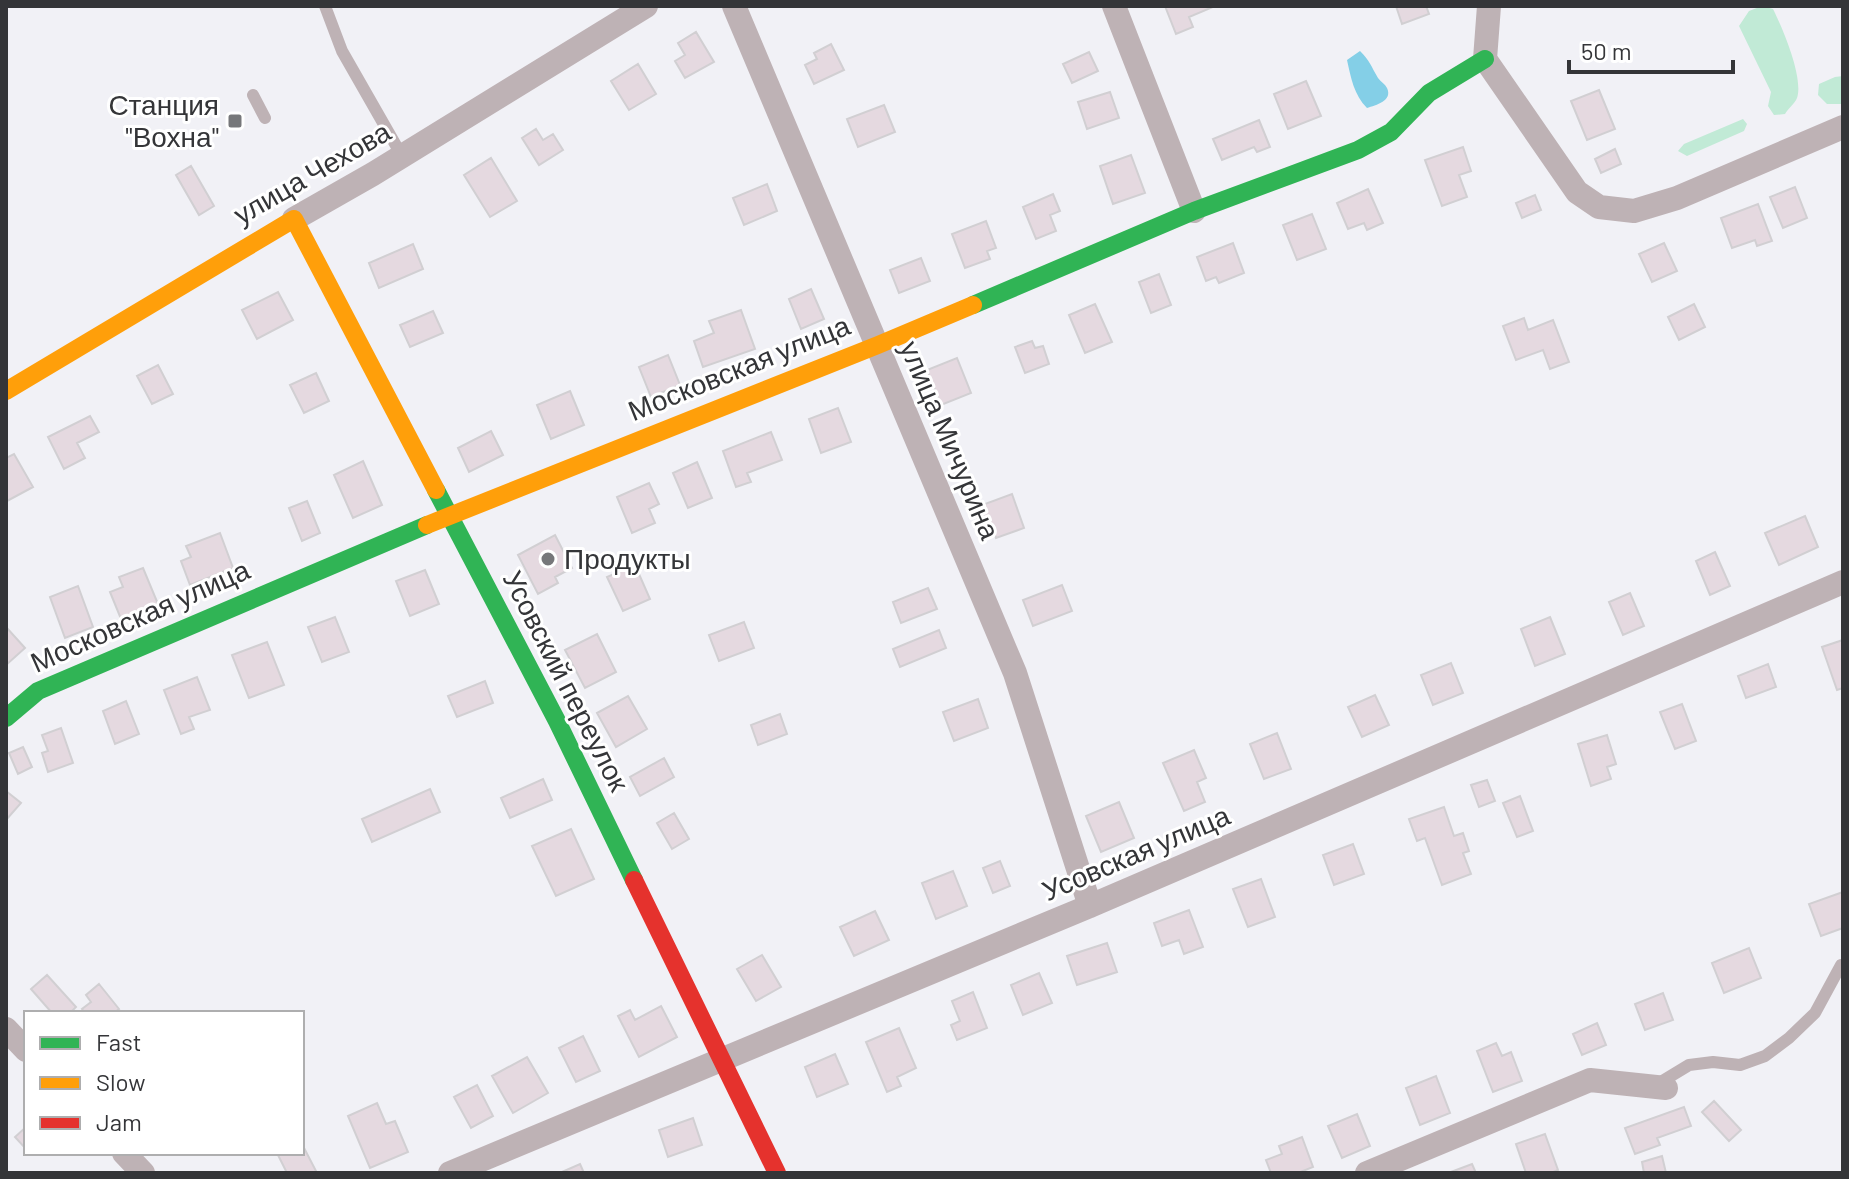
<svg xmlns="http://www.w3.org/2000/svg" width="1849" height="1179" font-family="Barlow,sans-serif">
<rect width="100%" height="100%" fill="#f1f1f6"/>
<path fill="#c1ead6" d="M1762 6 1773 9C1782 27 1804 78 1797 98 1795 103 1788 109 1785 114L1774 115 1768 106 1771 92 1739 26 1749 11Z
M1843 76V104H1827L1818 95 1819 84 1835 77Z
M1743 119 1747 124 1744 131 1687 156 1678 151 1684 144Z"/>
<path fill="#84cfe7" d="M1360 51C1370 61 1371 66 1378 78 1381 82 1385 84 1387 88 1393 101 1376 105 1367 108 1354 95 1351 78 1347 60Z"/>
<path fill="#e5d9e0" stroke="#d1cfd2" stroke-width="2" d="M1165 6H1212L1213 7 1189 17 1193 27 1176 34Z
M1396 6H1426L1429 14 1402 24Z
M696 32 714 62 685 78 675 61 685 55 678 43Z
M831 44 844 70 814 84 805 65 817 59 814 53Z
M1089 52 1098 71 1072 83 1063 64Z
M638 64 656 94 629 110 611 81Z
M1306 81 1321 116 1288 129 1274 94Z
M1599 90 1615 129 1587 140 1571 101Z
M1110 92 1119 118 1087 129 1078 102Z
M884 105 895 132 858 147 847 119Z
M1259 120 1270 147 1257 152 1254 147 1222 160 1213 139Z
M536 129 543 140 553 134 563 150 539 165 522 138Z
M1463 147 1471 171 1459 175 1467 197 1442 206 1425 160Z
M1615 149 1621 164 1601 173 1595 159Z
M1131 155 1145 193 1113 204 1100 166Z
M491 158 517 201 490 217 464 175Z
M191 166 214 206 199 215 176 175Z
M767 184 777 211 744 225 733 198Z
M1795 187 1807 218 1783 228 1770 197Z
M1368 189 1383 223 1367 230 1364 223 1348 229 1337 203Z
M1053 194 1060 211 1050 215 1056 231 1036 239 1023 207Z
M1535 195 1541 210 1522 218 1516 203Z
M1758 204 1772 241 1757 246 1755 240 1732 248 1721 218Z
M1312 214 1326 249 1297 260 1283 225Z
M986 221 996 248 987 251 990 259 965 268 952 234Z
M1233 243 1244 273 1219 283 1216 277 1206 281 1197 257Z
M1664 243 1677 271 1652 282 1639 254Z
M413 244 423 269 379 288 369 263Z
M921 258 930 281 899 293 890 270Z
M1159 274 1171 305 1151 313 1139 282Z
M811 289 824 319 801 329 789 299Z
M278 292 293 320 257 339 242 310Z
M1095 304 1112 342 1085 353 1069 315Z
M1694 304 1705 327 1679 340 1668 317Z
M741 310 755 349 703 367 694 341 714 333 709 321Z
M433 311 443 333 410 347 400 325Z
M1524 318 1528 330 1553 320 1569 362 1550 369 1543 350 1516 360 1503 326Z
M1032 341 1035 348 1043 346 1049 364 1025 373 1015 347Z
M668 355 680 385 651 397 639 367Z
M957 358 971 393 941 405 927 370Z
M158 365 173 394 152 404 137 376Z
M316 373 329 401 304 413 290 385Z
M570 391 584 425 551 439 537 405Z
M838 408 851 442 821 453 809 419Z
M90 416 99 432 77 443 85 458 64 469 48 437Z
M491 431 503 455 469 472 458 448Z
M771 432 782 460 747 473 751 482 736 487 723 451Z
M14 454 33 487 7 501 6 458Z
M363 461 382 505 353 518 334 475Z
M697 462 712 498 688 508 673 473Z
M649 483 659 504 649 509 655 523 632 533 617 497Z
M1012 494 1024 528 996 538 990 521 979 525 974 508Z
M307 501 320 533 302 541 289 508Z
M1805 516 1818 547 1779 565 1765 533Z
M220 533 233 568 190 585 181 561 191 557 186 546Z
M555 535 572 568 555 577 558 583 538 594 518 555Z
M1715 552 1730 586 1710 595 1696 561Z
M635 565 650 599 623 611 607 577Z
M143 568 158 604 121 619 110 592 123 587 119 577Z
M425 570 439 604 410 616 396 581Z
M1062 585 1072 611 1033 626 1023 600Z
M78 586 93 627 65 638 50 597Z
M928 588 937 609 901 623 893 602Z
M1630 593 1644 626 1623 635 1609 602Z
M335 617 349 652 322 662 308 627Z
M1550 617 1565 654 1535 666 1521 629Z
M744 622 754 648 719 661 709 635Z
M6 627 25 648 6 665Z
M939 630 946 648 900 667 893 649Z
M597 634 616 672 585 688 565 650Z
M1843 640V688L1837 690 1822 647Z
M267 642 284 685 249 698 232 655Z
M1451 663 1463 693 1433 705 1421 675Z
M1768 664 1776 687 1746 698 1738 676Z
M197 677 210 710 189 717 194 729 181 734 164 690Z
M485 681 493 703 457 717 448 696Z
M1375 695 1389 725 1362 737 1348 707Z
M628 696 647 729 616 747 597 713Z
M978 699 988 728 954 741 943 712Z
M126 701 139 734 115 744 103 711Z
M1682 704 1696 741 1675 749 1660 712Z
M780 714 787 734 758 745 751 725Z
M61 728 73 763 48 772 42 753 48 751 42 735Z
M1277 733 1291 769 1264 779 1250 744Z
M1607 735 1616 764 1607 767 1611 779 1591 786 1578 744Z
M23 747 32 767 18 774 9 753Z
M1194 750 1206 778 1197 782 1205 802 1184 811 1163 763Z
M664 758 674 777 640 796 630 777Z
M543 779 552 800 510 818 501 798Z
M1487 780 1495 801 1479 807 1471 785Z
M430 789 440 812 372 842 362 819Z
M6 791 21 803 6 820Z
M1520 796 1533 831 1517 837 1503 803Z
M1119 802 1134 838 1101 852 1086 816Z
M1444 807 1454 836 1463 833 1469 851 1463 853 1471 874 1442 885 1425 838 1417 841 1409 819Z
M674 813 689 839 672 849 657 823Z
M571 829 594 879 556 896 532 846Z
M1353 844 1364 874 1334 885 1323 855Z
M1000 861 1010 886 993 893 983 868Z
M953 871 967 906 936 919 922 883Z
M1261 879 1275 917 1248 927 1233 889Z
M1843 892V928L1821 936 1809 904Z
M1189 910 1203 947 1184 954 1179 940 1162 946 1154 923Z
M875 911 889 940 854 956 840 927Z
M1107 943 1117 972 1077 985 1067 956Z
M1749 948 1761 978 1724 993 1712 963Z
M762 955 781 987 756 1001 737 969Z
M1039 973 1052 1003 1023 1015 1011 985Z
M47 975 76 1007 70 1013H52L31 989Z
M99 984 119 1009 114 1013H85L82 1009 91 1002 86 995Z
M973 992 987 1028 957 1040 951 1025 960 1021 952 1001Z
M1663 993 1673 1020 1645 1030 1635 1004Z
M661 1006 677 1037 639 1057 618 1016 630 1010 635 1020Z
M1597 1023 1606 1045 1582 1055 1573 1034Z
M899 1028 916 1068 897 1077 901 1086 887 1092 866 1042Z
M583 1036 600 1071 576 1082 559 1048Z
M1496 1043 1502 1056 1511 1052 1522 1081 1493 1092 1477 1051Z
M835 1054 848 1084 817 1097 805 1067Z
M527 1057 548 1093 513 1113 492 1076Z
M1436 1076 1450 1113 1420 1125 1406 1088Z
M477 1085 493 1116 471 1128 454 1097Z
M1714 1101 1741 1130 1729 1141 1702 1112Z
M377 1103 386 1124 395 1121 408 1152 370 1168 348 1116Z
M1684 1107 1691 1126 1657 1138 1660 1145 1635 1154 1625 1128Z
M1357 1114 1370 1146 1342 1158 1328 1126Z
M693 1118 702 1145 668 1157 659 1130Z
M26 1127V1149L15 1137Z
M1545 1134 1558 1170 1551 1173H1526L1516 1144Z
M1302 1137 1313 1167 1298 1173H1271L1266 1160 1282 1154 1279 1146Z
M302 1144 317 1173H287L277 1153H302Z
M1662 1156 1666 1173H1644L1642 1162Z
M580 1164 584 1173H562V1172Z
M1472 1164 1476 1173H1452L1451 1172Z"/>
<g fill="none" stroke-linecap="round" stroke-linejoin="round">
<path stroke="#beb2b5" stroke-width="12" d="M325 6 342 51 402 156
M253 95 265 118
M1656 1085 1689 1065 1713 1062 1740 1065 1765 1056 1789 1038 1815 1013 1841 965"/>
<path stroke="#beb2b5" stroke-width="24" d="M734 6 1015 673 1090 906
M1114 6 1194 211
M1489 6 1485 59 1577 192 1599 207 1634 211 1677 198 1843 127
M294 219 373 174 646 6
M6 1029 26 1050
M124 1153 143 1173
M450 1173 1090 906 1843 582
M1367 1173 1590 1080 1666 1088"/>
<path stroke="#30b455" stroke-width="18" d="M973 305 1194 211 1358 150 1391 132 1429 93 1485 59
M436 490 557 721 634 880
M6 718 38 691 427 525"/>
<path stroke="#ff9f0a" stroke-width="18" d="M6 391 294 219 436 490
M427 525 878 345 973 305"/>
<path stroke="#e5322d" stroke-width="18" d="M634 880 777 1173"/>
</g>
<g fill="#76777a" stroke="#fff" stroke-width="3">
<rect x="227" y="113" width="16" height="16" rx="4"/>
<circle cx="548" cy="559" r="8"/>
</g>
<g text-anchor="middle" stroke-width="6" stroke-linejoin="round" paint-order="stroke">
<g font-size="28" fill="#343538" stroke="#fff" text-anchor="end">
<text x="219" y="115">Станция<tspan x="219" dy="32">"Вохна"</tspan></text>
<text x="564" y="569" text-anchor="start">Продукты</text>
</g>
<g font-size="28" fill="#343538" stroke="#fff">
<text transform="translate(312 173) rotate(-30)" y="10">улица Чехова</text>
<text transform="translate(739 368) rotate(-22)" y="10">Московская улица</text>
<text transform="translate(950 440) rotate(67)" y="10">улица Мичурина</text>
<text transform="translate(140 616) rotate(-24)" y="10">Московская улица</text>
<text transform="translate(566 681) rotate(63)" y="10">Усовский переулок</text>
<text transform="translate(1136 853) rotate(-23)" y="10">Усовская улица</text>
</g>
</g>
<rect width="1849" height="1179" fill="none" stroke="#343538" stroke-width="16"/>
<rect x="24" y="1011" width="280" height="144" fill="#ffffff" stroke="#aeaeaf" stroke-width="2"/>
<rect x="40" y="1037" width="40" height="12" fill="#30b455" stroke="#aeaeaf" stroke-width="2"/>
<text x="96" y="1051" font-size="24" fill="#343538">Fast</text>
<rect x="40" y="1077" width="40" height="12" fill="#ff9f0a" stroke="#aeaeaf" stroke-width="2"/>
<text x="96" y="1091" font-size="24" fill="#343538">Slow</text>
<rect x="40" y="1117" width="40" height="12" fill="#e5322d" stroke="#aeaeaf" stroke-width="2"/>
<text x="96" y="1131" font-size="24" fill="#343538">Jam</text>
<path d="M1569 60v12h164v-12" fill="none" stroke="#343538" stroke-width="4"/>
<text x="1581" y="60" font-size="24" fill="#343538" stroke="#ffffff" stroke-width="6" paint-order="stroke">50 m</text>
</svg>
